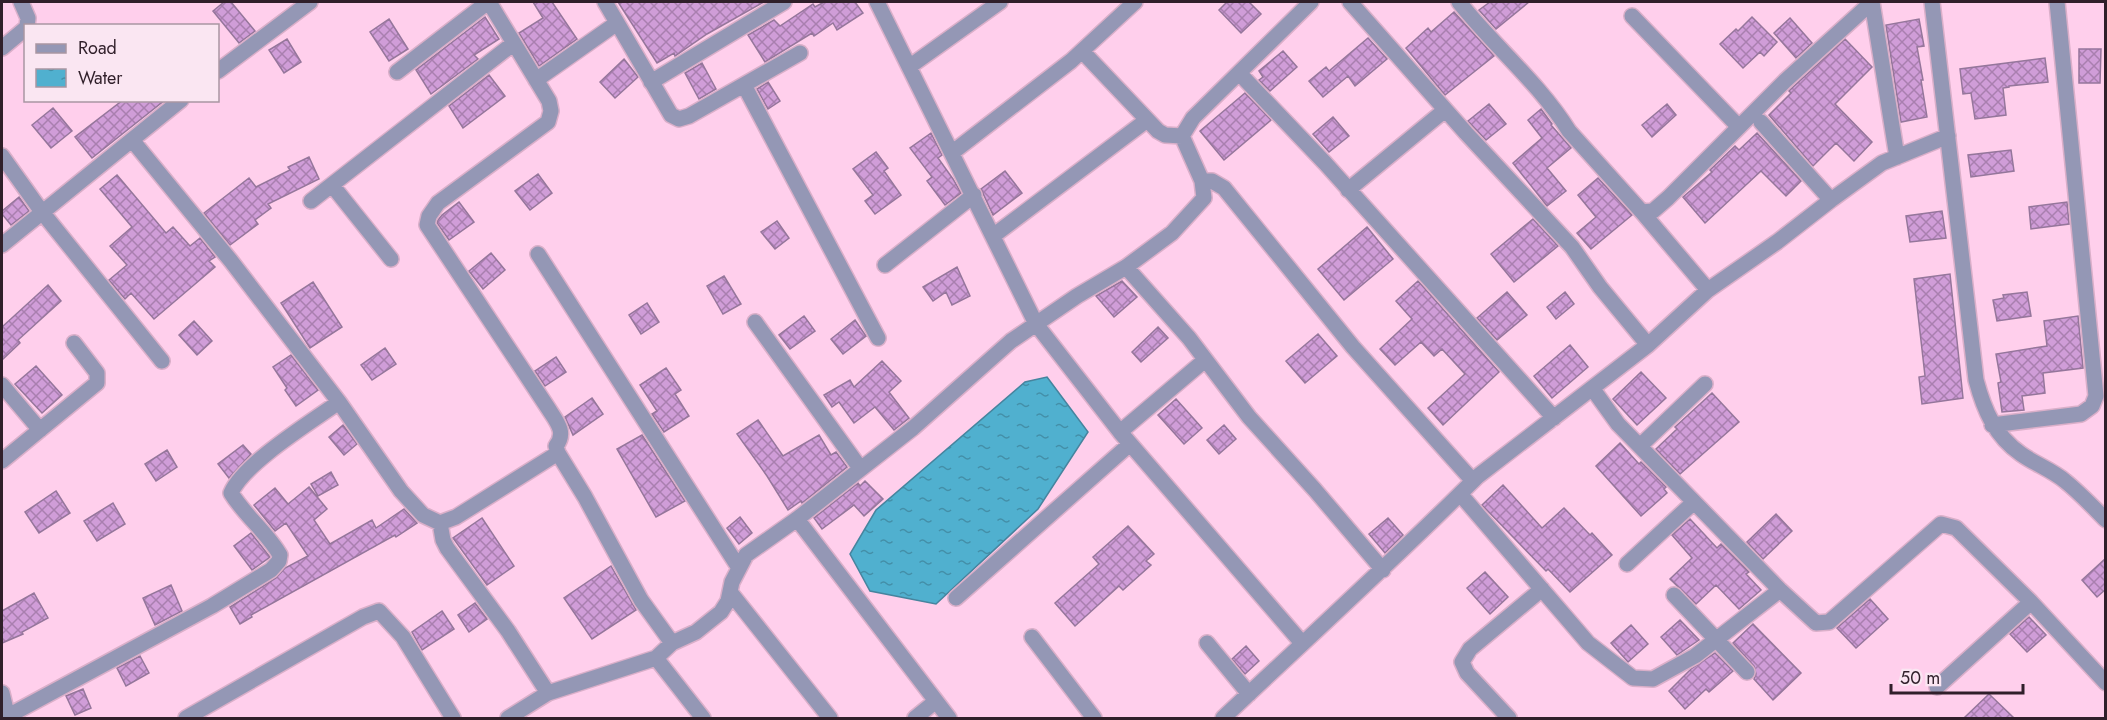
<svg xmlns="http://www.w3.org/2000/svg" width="2107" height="720" font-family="Jost,sans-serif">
<defs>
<pattern id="water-ripples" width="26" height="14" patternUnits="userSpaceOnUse" patternTransform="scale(1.5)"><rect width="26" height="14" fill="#50b0cf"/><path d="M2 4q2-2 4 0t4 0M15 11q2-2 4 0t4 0" fill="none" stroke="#438fa8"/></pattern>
<pattern id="building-cross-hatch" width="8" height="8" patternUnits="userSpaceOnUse" patternTransform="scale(1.5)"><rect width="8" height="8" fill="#d09dd8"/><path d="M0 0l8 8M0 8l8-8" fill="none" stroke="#a97faf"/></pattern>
</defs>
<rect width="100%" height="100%" fill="#ffcfec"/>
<path fill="url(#water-ripples)" stroke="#46849e" stroke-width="1.5" d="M1047 377 1088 432 1038 509 936 604 870 591 850 554 876 510 1025 382Z"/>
<path fill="url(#building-cross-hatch)" stroke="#95769b" stroke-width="1.5" d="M224 2H231L255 31 239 43 213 11Z
M533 2H552L577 39 539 66 519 33 543 18Z
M618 2H764L707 34 675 56 674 53 657 63Z
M824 2H855L863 13 837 30 833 23 814 36 812 33 765 62 748 35 774 20 780 26 813 4 815 7Z
M1227 2H1249L1261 14 1241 33 1219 10Z
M1490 2H1529L1496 29 1479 10Z
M1454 12 1494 56 1445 95 1406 48 1428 28 1431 32Z
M485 17 499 39 474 55 478 59 431 94 416 70Z
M1752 17 1777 42 1764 56 1760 52 1743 68 1720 44 1736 29 1738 31Z
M1790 18 1812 43 1796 58 1774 33Z
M389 19 408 49 389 61 370 32Z
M1919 19 1924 46 1917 47 1923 80H1921L1927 117 1901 122 1886 25Z
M1368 38 1387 59 1355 86 1348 76 1323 97 1309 81 1326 67 1329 71Z
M287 39 301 62 284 73 269 50Z
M1845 39 1872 67 1835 104 1872 142 1854 161 1836 143 1813 166 1769 115 1791 93 1789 91 1792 88Z
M2079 49H2101L2100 83H2079Z
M1283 51 1297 67 1270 91 1259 80 1263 77 1259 71Z
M2045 58 2048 82 2009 86V87L2003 88 2006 115 1975 119 1971 93 1963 94 1960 69Z
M624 59 638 77 615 98 600 82Z
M702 63 716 89 699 99 685 73Z
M489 75 505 96 463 128 449 106Z
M768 82 780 101 768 109 757 89Z
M1245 93 1271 120 1224 160 1200 131Z
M123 100H165L92 158 75 137Z
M1489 104 1506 124 1486 140 1468 121Z
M1667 104 1676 115 1652 137 1642 125Z
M53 108 72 131 51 148 32 125Z
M1541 109 1552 124 1551 125 1571 148 1547 168 1566 191 1547 206 1513 163 1542 138 1528 120Z
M1333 117 1349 136 1329 152 1313 134Z
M931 133 942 155 938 158 953 179 961 193 945 205 927 181 932 177 910 148Z
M1757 133 1801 181 1786 196 1761 171 1705 223 1683 197 1712 172 1710 170 1735 146 1739 150Z
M2011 150 2014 171 1971 177 1968 155Z
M876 152 888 168 884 171 901 195 875 214 865 201 873 195 853 169Z
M309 157 319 179 268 204 271 208 255 220 258 224 230 245 204 213 249 178 256 187 290 170 288 167Z
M1005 171 1022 193 993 215 981 189Z
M538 174 552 193 530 210 515 191Z
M117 175 166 233 173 227 190 246 200 238 215 257 209 261 215 267 154 319 131 293 125 299 109 280 127 265 110 246 132 227 100 189Z
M1598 178 1632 215 1591 249 1577 233 1596 217 1578 195Z
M19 197 29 211 11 225 2 214V211Z
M459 202 474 222 449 240 437 223 438 220 442 215Z
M2067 202 2069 224 2031 229 2029 207Z
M1942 211 1946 238 1910 242 1906 216Z
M1533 219 1558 246 1514 282 1491 254Z
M777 221 789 238 775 249 761 232Z
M1367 227 1393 259 1344 300 1318 269Z
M491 253 505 270 483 289 469 271Z
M957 267 970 296 952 305 946 292 933 301 923 287Z
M1950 274 1963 398 1922 404 1919 377 1925 376 1914 279Z
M724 276 741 304 723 314 707 286Z
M1122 281 1137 297 1114 317 1096 296Z
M1418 281 1499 372 1443 425 1428 408 1465 374 1442 349 1434 356 1421 342 1395 365 1380 349 1412 319 1396 301Z
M313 282 342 327 310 348 281 303Z
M48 285 61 301 18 340 20 343 2 360V327Z
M1507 292 1527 315 1497 340 1477 318Z
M1565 292 1574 304 1556 319 1547 307Z
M2027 292 2031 316 1997 321 1993 300 2004 298 2003 295Z
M647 303 659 322 641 334 629 315Z
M804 316 815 331 790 349 779 335Z
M2078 316 2083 368 2043 373 2045 393 2022 396 2024 410 2002 412 1998 383 2001 382 1996 354 2047 346 2044 321Z
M855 320 866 336 843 354 831 339Z
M194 321 212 341 197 355 179 335Z
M1158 327 1168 338 1141 362 1132 352Z
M1318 334 1337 356 1305 383 1286 361Z
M1570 345 1588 367 1552 398 1534 376Z
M385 348 396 364 372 380 361 365Z
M291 355 318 390 296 406 285 390 287 388 273 367Z
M556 357 566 372 545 386 535 371Z
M882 361 901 381 889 392 909 418 894 430 875 407 854 423 839 402 832 407 824 395 850 380 854 387Z
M36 366 62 395 42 413 15 384Z
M666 368 681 390 675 394 689 416 664 432 652 414 657 411 640 385Z
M1641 372 1666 398 1637 425 1613 399Z
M1712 393 1739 422 1680 474 1656 449 1677 429 1675 427Z
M592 398 603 414 573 435 565 417Z
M1176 399 1202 428 1184 444 1158 415Z
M758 420 783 456 819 435 831 455 836 452 847 467 802 503 801 501 788 510 767 476 737 434Z
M343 425 357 444 344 455 329 437Z
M1224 425 1236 439 1219 454 1207 440Z
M642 435 685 501 656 517 617 449Z
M1620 443 1639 464 1641 462 1666 487 1664 489 1667 493 1641 516 1596 466Z
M243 445 251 454 229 478 218 464Z
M167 450 177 467 156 481 145 464Z
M331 472 338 485 318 496 311 484Z
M865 481 883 499 864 516 854 505 822 529 814 518 858 483 860 486Z
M1503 485 1542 528 1564 508 1590 535 1592 533 1612 555 1570 592 1548 569 1546 571 1482 505Z
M309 487 327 509 314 520 330 544 372 520 376 528 404 509 417 523 396 537 395 535 251 615 252 617 240 624 230 607 276 578 285 568 308 556 286 523 275 531 254 505 275 488 288 504Z
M56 491 70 513 39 533 25 512Z
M113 503 125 524 97 541 84 521Z
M1776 514 1792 531 1763 559 1747 542Z
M740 517 752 533 739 544 727 528Z
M482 518 514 566 487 585 453 538Z
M1388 518 1403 535 1385 553 1369 534Z
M1690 519 1717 548 1721 544 1749 572 1746 574 1761 590 1739 609 1716 585 1696 604 1670 579 1692 558 1672 535Z
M1128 526 1154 554 1146 561 1151 565 1123 590 1119 586 1075 626 1055 603 1099 564 1093 557Z
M251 533 270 557 252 570 234 546Z
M2106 558V589L2097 597 2082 580Z
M611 566 636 610 592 639 564 598Z
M1485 572 1508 597 1490 614 1467 588Z
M171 585 182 611 155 625 143 598Z
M34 593 48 618 22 632 23 634 2 643V611Z
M1870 599 1888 619 1856 648 1837 628Z
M475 603 487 619 469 632 458 615Z
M442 611 454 629 422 650 412 632Z
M2029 617 2046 635 2027 652 2010 634Z
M1680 620 1699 640 1677 655 1661 637Z
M1753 624 1801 673 1773 700 1754 679 1756 674 1754 666 1733 643Z
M1631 625 1648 644 1628 662 1611 643Z
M1246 646 1259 661 1245 674 1232 659Z
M1715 653 1733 671 1709 692 1706 689 1685 709 1669 691 1691 669Z
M140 656 149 673 126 686 117 668Z
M83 689 91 708 75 715 66 696Z
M1989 694 2014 718H1964Z"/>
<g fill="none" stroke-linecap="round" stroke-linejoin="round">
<defs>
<path id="minor" d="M21 2 28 18 27 26
M605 2 671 115 679 119 689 116 800 53
M877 2 1036 324 1120 432 1302 643
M1350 2 1466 133 1572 247 1600 287 1648 345
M1459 2C1494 46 1539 83 1569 131L1642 212 1653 211 1668 198 1785 81 1872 2
M1872 2 1897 157
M1932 2 1976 380C1984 410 1995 436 2021 454 2035 464 2052 470 2065 481 2080 493 2093 507 2106 520
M1632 16 1739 127
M2 48 26 28
M1082 51 1158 131 1165 135 1182 136
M909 67 1000 2
M218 71 310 2
M397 72 488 2
M1239 73 1325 163 1554 418
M536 80 617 23
M651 82 784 2
M744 85 878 338
M1761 122 1831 200
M132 140 231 261 339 402 401 491 423 515 440 523 456 517 558 453 556 446C567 432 556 421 548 408L427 225 429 216 438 203 548 122 551 111 549 101 489 2
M953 152 1071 61 1135 2
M2 156 42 212 162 361
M1202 181H1212L1224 188 1353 347 1473 481
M332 185 391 259
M1348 190 1445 110
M311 201 514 43
M1642 212 1708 290
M993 236 1147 120
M2 245 181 100
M538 254 739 568
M885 265 974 195
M1126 267 1189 338 1249 417 1315 490 1383 570
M755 322 860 468
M2 385 40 430
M1592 388 1618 424 1780 590 1816 623 1829 622 1941 524 1956 528 2031 602 2106 683
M1992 425 2081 414 2092 406 2096 396 2057 2
M1120 432 1205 360
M1640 446 1705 384
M558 453 585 497 641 600 672 643
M2 461 97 383V373L74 343
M1461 495 1588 643 1633 678 1653 679 1695 656 1780 590
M797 519 949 718
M440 523 443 540 447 548 508 631 548 693
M1627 564 1694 502
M730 592 830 718
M1674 595 1747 672
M956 598 1130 444
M1032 637 1094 718
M1207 643 1249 694
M656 658 703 718
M1937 687 2031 602
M2 693 8 718
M8 716 212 606 271 570 279 561 280 555C267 532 245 516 231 493 244 463 311 422 339 402
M186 718 363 617 379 611 403 637 453 718
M508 718 548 693 656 658 672 643 696 632 721 612 728 601 732 582 746 555 797 519 913 428 1011 341 1077 296 1126 267 1172 233 1204 198 1202 181 1182 136 1193 118 1311 2
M915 718 936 701
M1223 718C1308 638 1395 559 1478 476L1648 345 1708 290 1777 242 1831 200 1882 163 1948 136
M1509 718 1467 673 1462 662 1470 649 1542 589"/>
</defs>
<use href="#minor" stroke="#daafc9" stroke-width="18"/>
<use href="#minor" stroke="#9497b5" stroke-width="15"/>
</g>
<rect width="2107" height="720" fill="none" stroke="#301f2a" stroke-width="6"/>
<rect x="24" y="24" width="195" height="78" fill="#fae6f2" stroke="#a996a2" stroke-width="1.5"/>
<rect x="36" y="44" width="30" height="9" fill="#9497b5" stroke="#a996a2" stroke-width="1.5"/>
<text x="78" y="54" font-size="18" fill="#301f2a">Road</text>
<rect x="36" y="69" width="30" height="18" fill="url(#water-ripples)" stroke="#a996a2" stroke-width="1.5"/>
<text x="78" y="84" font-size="18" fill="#301f2a">Water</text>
<path d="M1891 684v9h132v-9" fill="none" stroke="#301f2a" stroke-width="3"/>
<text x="1900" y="684" font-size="18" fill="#301f2a" stroke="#fae6f2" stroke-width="4.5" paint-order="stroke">50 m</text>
</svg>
